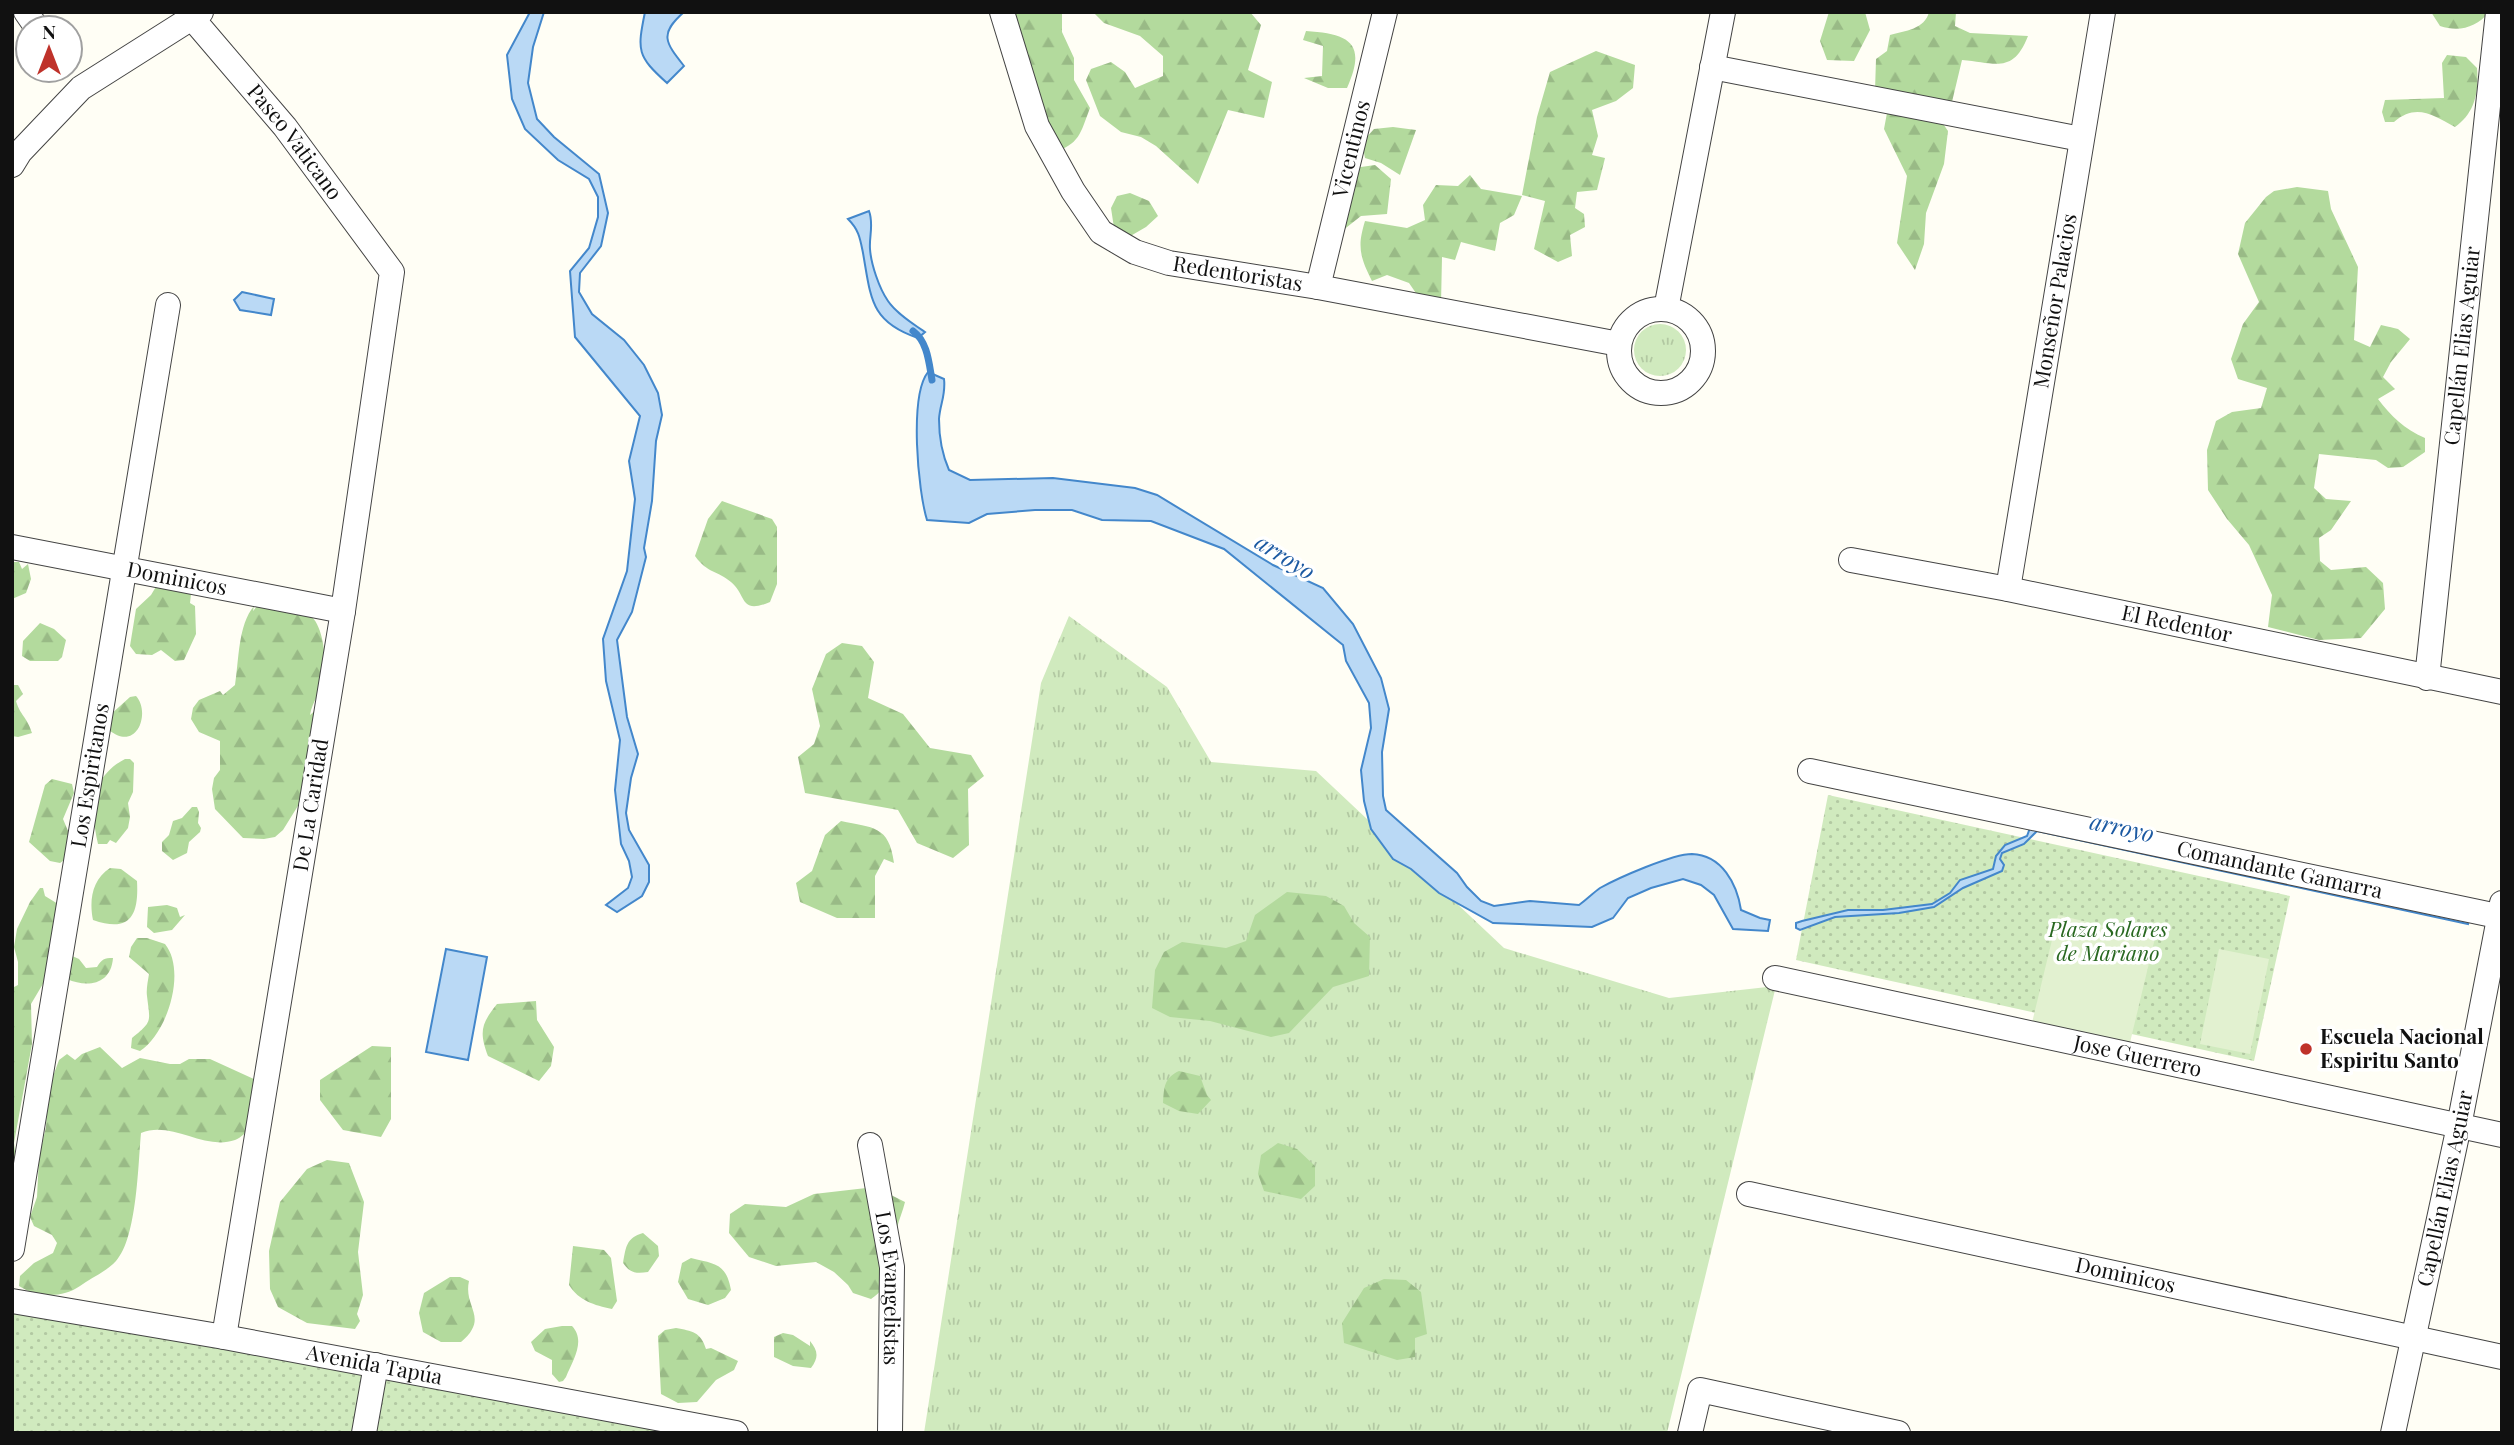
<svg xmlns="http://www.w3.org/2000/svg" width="2514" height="1445" font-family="'Playfair Display',serif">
<defs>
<pattern id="grass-tufts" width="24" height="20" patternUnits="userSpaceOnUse" patternTransform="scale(1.75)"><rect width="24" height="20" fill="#d0eabe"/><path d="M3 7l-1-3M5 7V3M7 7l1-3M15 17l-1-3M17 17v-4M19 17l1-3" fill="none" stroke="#b2c8a2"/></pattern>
<pattern id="forest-firs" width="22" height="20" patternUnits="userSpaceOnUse" patternTransform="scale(1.75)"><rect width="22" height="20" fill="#b3da9d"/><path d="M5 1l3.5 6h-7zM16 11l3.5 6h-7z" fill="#99ba86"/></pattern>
<pattern id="park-dots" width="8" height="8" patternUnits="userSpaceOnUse" patternTransform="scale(1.75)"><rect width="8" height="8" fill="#d0eabe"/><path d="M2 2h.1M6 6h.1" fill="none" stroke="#b2c8a2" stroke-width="1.8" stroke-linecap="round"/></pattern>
</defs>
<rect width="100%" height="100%" fill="#fffef5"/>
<path fill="url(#grass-tufts)" d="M1634 350a26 26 0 1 1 52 0a26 26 0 1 1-52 0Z
M1069 616 1167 687 1211 762 1316 771 1504 948 1669 998 1776 986 1667 1433H924L1041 683Z"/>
<path fill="url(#forest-firs)" d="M994 12H1062V32L1074 58V80L1090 108C1080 134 1080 144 1052 153Z
M1250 12 1261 25 1248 70 1272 82 1264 118 1228 110 1198 184 1156 146 1141 137 1121 132 1100 116 1086 80 1091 69 1111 62 1125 72 1135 88 1163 76V56L1140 36 1104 23 1094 13Z
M1829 12H1865L1870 30 1854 61 1827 60 1820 41Z
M1929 12H1956L1955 26 1970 33 2028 36C2013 74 1996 63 1962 60L1951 106 1875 91 1876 59 1887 51 1890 35C1905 31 1925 29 1929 12Z
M2431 12H2489C2476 28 2459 32 2440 26Z
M1306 31C1350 34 1367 43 1347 88H1328L1304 78 1322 76 1323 46 1303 40Z
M1596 51 1635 65 1633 88 1616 101 1592 110 1598 136 1592 155 1605 158 1597 190 1577 192 1575 208 1584 214 1585 227 1570 235 1572 256 1558 262 1534 249 1545 201 1522 195 1537 117 1550 72Z
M2447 55 2466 57 2477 68C2479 92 2475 113 2455 127 2433 115 2416 103 2394 122H2385L2382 112 2385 100 2444 98 2442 63Z
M1887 113 1939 118 1948 131 1944 164 1926 213 1924 244 1915 270 1897 243 1907 176 1884 129Z
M1393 127 1416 130 1400 175 1381 163 1365 158 1362 142 1374 129Z
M1375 165 1391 179 1387 214 1361 216 1342 231 1347 169Z
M1470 175 1481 189 1522 196 1514 215 1500 223 1495 251 1461 242 1455 260 1442 257 1441 304 1420 299 1409 283 1387 275 1372 281C1360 257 1357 247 1365 221L1407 228 1425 220 1423 205 1436 185 1458 186Z
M2297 187 2328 191 2331 209 2358 267 2354 340 2370 347 2381 325 2398 329 2410 339 2391 362 2383 377 2395 389 2378 399C2391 416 2404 429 2425 438V452L2403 467 2388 468 2376 460 2319 454 2314 488 2326 499 2351 501 2331 530 2319 538 2320 561 2331 570 2366 567 2383 583 2385 609 2361 638 2319 640 2268 627 2272 595 2249 545 2227 519 2208 490 2207 450 2216 421 2232 412 2261 408 2267 388 2238 379 2231 359 2243 324 2259 302 2238 254 2245 223 2266 197 2274 191Z
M1130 193 1149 201 1158 216 1146 227 1127 238 1114 228 1111 208 1117 196Z
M722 501 772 519 777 527V584L770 602C739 615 747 595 731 582 717 570 708 574 695 556L708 519Z
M12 562H19L22 569 28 564 31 579 26 593 12 599Z
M160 580 191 594 190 603 195 606 196 634 184 660 175 661 161 650 152 655 136 654 130 646 136 609 151 595Z
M258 605C274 608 292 608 307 614 324 620 327 664 324 679 321 692 312 702 310 715L317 709 309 788 283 830 275 837 264 839 243 838 215 809 212 789 214 778 220 770V741L199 732 191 719 193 708 199 700 220 691 223 695 235 685C239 660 238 625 254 606L253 611Z
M40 623 54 629 66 640 62 657 58 661H30L22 656 23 641Z
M842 643 862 646 874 662 868 698 903 714 930 748 971 755 984 776 968 789 969 845 953 858 917 843 898 810 805 793 798 757 814 744 820 726 812 689 826 654Z
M12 685H18L23 694 16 701C20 715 27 717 32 733L18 737 12 736Z
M136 696C151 712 137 753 109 730V716L130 697Z
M125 759H130L134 763 133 792 128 803 130 817 128 828 116 843 110 840 107 844H98C90 810 90 777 125 759Z
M52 779 72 784 74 793 63 819 71 838 67 858 60 863 50 861 29 842 45 785Z
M192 807H197L199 812 198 823 201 828 200 832 189 842 187 853 173 860 162 851V842L169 835 173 821 182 818Z
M841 821C873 828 889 825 894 863L884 859 875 876V918H837L800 902 796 883 812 871 825 835Z
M110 868 121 869 137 881C139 916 130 933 93 920 89 900 92 880 110 868Z
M40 888H43L45 896 58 904 50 972 31 1004 32 1044 14 1143 19 1184 12 1207V988L18 985V962L14 947 17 929 30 902Z
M1287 892 1326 896 1344 906 1354 923 1370 937 1369 976 1333 987 1289 1033 1271 1037 1210 1021 1170 1017 1152 1008 1155 970 1164 952 1182 942 1226 948 1246 941 1255 915Z
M167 905 177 908 180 917 185 915 172 930 154 933 147 927 148 907Z
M137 938H147L165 944C187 971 167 1034 140 1051L131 1048 132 1038C153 1021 150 1022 147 996 146 989 148 981 149 974L129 957 131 947Z
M70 955 79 959 86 968 97 967C102 959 104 958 113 958 111 985 87 988 67 979Z
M536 1001 537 1020 554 1047 551 1066 539 1081 488 1056C479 1032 481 1024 497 1004Z
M372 1046 391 1047V1119L381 1137 343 1130 320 1100V1080Z
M100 1047 122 1068 140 1058 170 1064H180L189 1059H210L256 1080 252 1126C247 1131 241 1138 235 1140 204 1151 172 1120 141 1133 138 1165 137 1238 116 1261 107 1271 91 1278 80 1286 63 1298 37 1298 19 1286L20 1276 34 1263 53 1253 57 1243 52 1235 34 1226 30 1217 37 1197 39 1157 46 1127 48 1090 59 1060 67 1054 75 1060 82 1054Z
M1179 1071 1200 1076 1207 1095 1211 1100 1198 1114 1179 1111 1163 1103C1164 1087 1164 1078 1179 1071Z
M1278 1143 1297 1149 1315 1166V1186L1301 1199 1264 1191 1258 1174 1261 1155Z
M327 1160 349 1163 364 1202 358 1252 363 1295 357 1314 360 1321 355 1329 307 1323 278 1307 270 1289 269 1251 280 1202 307 1169Z
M875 1187 905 1202C903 1211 899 1219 897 1228 891 1252 894 1285 871 1299L853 1293 848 1285 834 1272 816 1262 776 1266 749 1257 729 1233 730 1214 745 1204 786 1207 814 1194Z
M643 1233 658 1246 659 1256 648 1272C636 1274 630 1273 623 1263 626 1247 626 1238 643 1233Z
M573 1246 604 1250 611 1258 617 1301 612 1309C594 1305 579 1301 569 1285Z
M691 1258C715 1264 726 1263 731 1290L725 1298 708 1305 688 1299 678 1282 682 1263Z
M450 1277H460L469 1281C463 1308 490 1317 461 1342H441L423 1332 419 1313 424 1293Z
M1384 1279 1406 1280 1421 1292 1427 1334 1415 1338V1357L1397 1360 1344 1343 1342 1323 1364 1288Z
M562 1326H572C586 1341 573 1360 566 1377L563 1381 559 1382 552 1374V1360L535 1351 531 1342 545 1329Z
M676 1328C692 1331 701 1332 706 1349L711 1348 738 1361 734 1370 716 1380 697 1402 678 1403 661 1394 658 1336 665 1330Z
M783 1333 793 1335 810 1346V1341C818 1351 819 1357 811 1368L793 1366 774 1357V1337Z"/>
<path fill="url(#park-dots)" d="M1828 795 2290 896 2254 1061 1796 960Z
M12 1297 376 1365 364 1433H12Z
M380 1375 673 1433H369Z"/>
<path fill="#e2f1d0" d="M2058 915 2155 938 2128 1051 2031 1027Z
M2219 949 2269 959 2250 1054 2200 1044Z"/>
<path fill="#bad9f5" stroke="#4387cb" stroke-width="2" d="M530 12H544L533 47 528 83 537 119 554 137 599 174 608 213 601 246 580 273 579 292 592 314 624 340 644 365 658 393 662 415 656 441 652 501 644 548 646 557 632 612 617 640 627 717 638 754 631 778 626 813 629 830 649 865V882L642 896 617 912 606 905 628 888 632 877 629 861 621 844 615 790 620 740 606 681 603 639 627 571 635 499 629 461 640 416 575 337 570 271 589 248 598 217V197L589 179 558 160 525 129 512 99 507 55Z
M645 12H684C659 34 665 42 684 66L667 83C637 56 637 51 645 12Z
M869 211C874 224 869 236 870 249 871 264 879 288 888 301 896 313 913 324 925 332L918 338C870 322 871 298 863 253 860 238 859 230 848 219Z
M242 292 274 299 271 315 240 310 234 300Z
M928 372 944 379C946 395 940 404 939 419 939 436 942 454 949 470L970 480 1053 478 1135 488 1157 495 1273 565 1323 588 1353 624 1381 678 1389 709 1382 752 1383 796 1386 810 1457 873 1467 887 1481 901 1494 906 1530 901 1579 905C1586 900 1593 893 1600 888 1618 878 1672 854 1692 854 1722 855 1737 884 1741 910L1760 918 1770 920 1768 931 1733 929 1714 895 1701 885 1683 879 1651 888 1628 898 1613 918 1592 927 1493 923 1439 893 1411 869 1393 859 1371 829 1364 801 1361 770 1371 728 1369 703 1346 661 1343 645 1224 549 1151 521 1102 520 1072 510H1035L987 514 969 523 927 520C918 491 909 396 928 372Z
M2030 828 2469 920 2468 924 2037 831 2024 844 2002 853 2000 859 2004 865 2002 871 1963 888 1934 907 1899 913 1835 917 1800 930 1796 928V923L1802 921 1848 910H1883L1932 904 1950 893 1960 880 1993 869 1996 856 2005 845 2027 836Z
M446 949 487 957 468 1060 426 1052Z"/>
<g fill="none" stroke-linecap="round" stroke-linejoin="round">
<path stroke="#4387cb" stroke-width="7" d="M913 331C928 342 929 364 932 380"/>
<defs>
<g id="minor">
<path d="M26 12 37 28"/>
<path id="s1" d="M1002 12 1037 126 1073 191 1101 232 1135 252 1169 263 1318 287 1619 344"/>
<path id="s2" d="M192 18 285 127 392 272 343 611 224 1337"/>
<path d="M1712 67 2081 139"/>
<path d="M12 165 20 152 81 88 201 12"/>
<path id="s3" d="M1318 287 1385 12"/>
<path d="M1666 309 1723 12"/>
<circle cx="1661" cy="351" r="42"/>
<path id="s4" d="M12 547 343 611"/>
<path id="s5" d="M1851 560 2008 589 2502 692"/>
<path id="s6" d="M2008 589 2103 12"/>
<path id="s7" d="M2427 678 2498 12"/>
<path id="s8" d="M1810 771 2502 917"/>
<path id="s9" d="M1775 978 2502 1135"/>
<path id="s10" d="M870 1145 892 1267 890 1433"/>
<path id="s11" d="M1749 1194 2502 1357"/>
<path id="s12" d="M12 1249 168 305"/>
<path id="s13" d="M12 1301 224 1337 736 1433"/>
<path d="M364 1433 376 1365"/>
<path d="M1690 1433 1700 1390 1898 1433"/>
<path id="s14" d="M2393 1433 2459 1126 2502 903"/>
</g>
</defs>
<use href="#minor" stroke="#444" stroke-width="26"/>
<use href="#minor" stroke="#fff" stroke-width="24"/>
</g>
<circle fill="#bf322a" stroke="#fff" stroke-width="2.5" cx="2306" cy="1049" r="7"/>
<g text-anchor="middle" stroke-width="7" stroke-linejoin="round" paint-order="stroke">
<g font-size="21" fill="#111" stroke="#fff">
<text dy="7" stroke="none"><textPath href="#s2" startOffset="161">Paseo Vaticano</textPath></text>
<text dy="7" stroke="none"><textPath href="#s3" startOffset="142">Vicentinos</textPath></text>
<text dy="7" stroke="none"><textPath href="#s1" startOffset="388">Redentoristas</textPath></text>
<text dy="7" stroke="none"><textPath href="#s6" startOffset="292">Monseñor Palacios</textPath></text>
<text dy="7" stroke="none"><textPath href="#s7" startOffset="334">Capellán Elias Aguiar</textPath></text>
<text dy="7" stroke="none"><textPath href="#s4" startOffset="168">Dominicos</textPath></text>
<text dy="7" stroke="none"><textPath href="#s5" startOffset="332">El Redentor</textPath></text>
<text dy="7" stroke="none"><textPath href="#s12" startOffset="480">Los Espiritanos</textPath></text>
<text transform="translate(311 805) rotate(-81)" y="7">De La Caridad</text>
<text dy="7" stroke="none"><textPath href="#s8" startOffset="480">Comandante Gamarra</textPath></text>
<text dy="7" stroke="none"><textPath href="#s9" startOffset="371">Jose Guerrero</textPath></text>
<text dy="7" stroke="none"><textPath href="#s14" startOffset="250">Capellán Elias Aguiar</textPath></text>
<text dy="7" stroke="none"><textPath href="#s11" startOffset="385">Dominicos</textPath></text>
<text dy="7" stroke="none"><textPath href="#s10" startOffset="145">Los Evangelistas</textPath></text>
<text dy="7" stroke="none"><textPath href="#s13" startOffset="368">Avenida Tapúa</textPath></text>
</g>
<g font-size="21" font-style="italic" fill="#296821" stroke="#fff">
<text x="2108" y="937">Plaza Solares<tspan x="2108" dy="24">de Mariano</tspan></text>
</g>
<g font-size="21" font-weight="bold" fill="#111" stroke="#fff" text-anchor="start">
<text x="2320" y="1044">Escuela Nacional<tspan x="2320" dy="24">Espiritu Santo</tspan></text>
</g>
<g font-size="23" font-style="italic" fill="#1b59a2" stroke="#fff">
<text transform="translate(1285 557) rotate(32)" y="8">arroyo</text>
<text transform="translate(2122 828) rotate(12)" y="8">arroyo</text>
</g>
</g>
<rect width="2514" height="1445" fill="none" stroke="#111111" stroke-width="28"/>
<g transform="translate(49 49)"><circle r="33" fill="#ffffff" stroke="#a0a0a0" stroke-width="2"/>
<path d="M0-5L12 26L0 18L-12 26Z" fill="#bf322a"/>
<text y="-10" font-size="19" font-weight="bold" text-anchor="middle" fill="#111111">N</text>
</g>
</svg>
